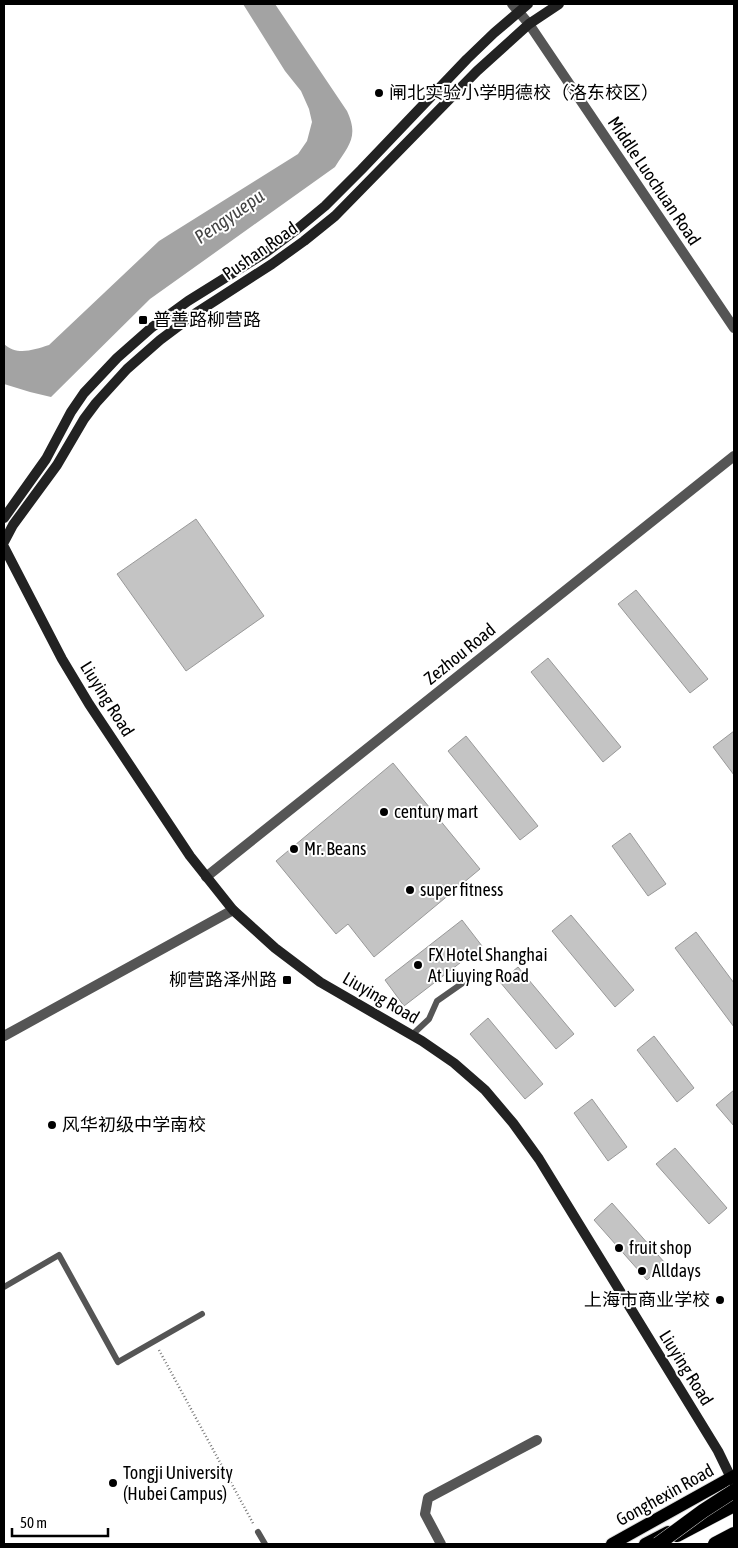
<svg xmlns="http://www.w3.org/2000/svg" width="738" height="1548" font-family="'Asap Condensed','Noto Sans SC',sans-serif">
<rect width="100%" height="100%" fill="#fff"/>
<path fill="#a3a3a3" d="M243 4H275L347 111C359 137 349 145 335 167L150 299 51 397 30 392 4 384V344C17 356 33 350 49 345L159 241 298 154 307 141 312 122 309 109 301 91 285 71Z"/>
<path fill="#c4c4c4" stroke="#999" d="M196 519 264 616 186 671 117 574Z
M636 590 708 679 690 693 618 604Z
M548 658 621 747 603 762 531 672Z
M734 731V775L713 747Z
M466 736 538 826 520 840 448 751Z
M393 763 480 869 374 957 348 924 336 934 276 861Z
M630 833 666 884 648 896 612 846Z
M571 915 634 990 615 1007 552 931Z
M462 920 482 946 404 1006 385 980Z
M696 932 734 983V1027L675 948Z
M518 967 574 1034 556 1049 500 982Z
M488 1018 543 1084 525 1099 470 1034Z
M654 1036 694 1088 677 1102 637 1050Z
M734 1090V1126L716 1105Z
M592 1099 627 1147 608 1161 574 1113Z
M675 1148 727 1208 709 1224 656 1164Z
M612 1203 665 1263 647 1280 594 1220Z"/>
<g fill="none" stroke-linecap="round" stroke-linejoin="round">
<defs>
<path id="primary" d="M612 1544 734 1476
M645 1544 668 1532
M733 1544 734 1543"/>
<path id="trunk" d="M677 1535 734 1505
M715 1544 734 1534"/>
</defs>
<use href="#primary" stroke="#dbdbdb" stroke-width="14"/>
<use href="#trunk" stroke="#dbdbdb" stroke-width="15"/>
<path stroke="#777" stroke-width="2.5" stroke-dasharray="1 2.5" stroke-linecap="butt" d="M159 1350 254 1525"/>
<path stroke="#555" stroke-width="6" d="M412 1035 429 1019 437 1001 467 980
M4 1287 59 1255 118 1362 202 1314
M258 1532 265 1544"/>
<path stroke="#555" stroke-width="10" d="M512 4 529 24 734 328
M206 877 734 456
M4 1036 233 910
M441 1544 425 1514 428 1498 537 1440"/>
<path stroke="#222" stroke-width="10" d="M4 518 46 459 71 412 84 393 117 358 151 328 188 301 265 253 296 230 325 206 361 170 467 59 494 33 528 4
M4 542 13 525 57 465 84 419 96 403 127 369 160 340 196 313 272 264 304 241 335 216 477 71 529 24 559 4
M4 547 62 659 89 704 190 856 233 910 275 948 320 982 422 1041 454 1063 485 1090 513 1123 539 1159 718 1451 734 1484"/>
<use href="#primary" stroke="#000" stroke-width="12"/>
<use href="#trunk" stroke="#000" stroke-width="14"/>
<defs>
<path id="trunk-bridge" d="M658 1544 703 1511 734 1491"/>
</defs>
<use href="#trunk-bridge" stroke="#dbdbdb" stroke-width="15" stroke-linecap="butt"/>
<use href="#trunk-bridge" stroke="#000" stroke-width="14"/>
</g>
<g fill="#000" stroke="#fff" stroke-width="2">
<circle cx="379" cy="93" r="5"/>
<rect x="138" y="315" width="10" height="10" rx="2.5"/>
<circle cx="384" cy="812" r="5"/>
<circle cx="294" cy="849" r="5"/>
<circle cx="410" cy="890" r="5"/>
<circle cx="418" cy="965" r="5"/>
<rect x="282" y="975" width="10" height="10" rx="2.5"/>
<circle cx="52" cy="1125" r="5"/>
<circle cx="619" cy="1248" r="5"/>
<circle cx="642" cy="1271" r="5"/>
<circle cx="720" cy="1300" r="5"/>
<circle cx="113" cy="1483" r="5"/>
</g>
<g text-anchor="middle" stroke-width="4" stroke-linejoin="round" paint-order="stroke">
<g font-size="18" fill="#000" stroke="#fff" text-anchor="start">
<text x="389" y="99">闸北实验小学明德校（洛东校区）</text>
<text x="153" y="326">普善路柳营路</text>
<text x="394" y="818">century mart</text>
<text x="304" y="855">Mr. Beans</text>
<text x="420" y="896">super fitness</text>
<text x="428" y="961">FX Hotel Shanghai<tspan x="428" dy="21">At Liuying Road</tspan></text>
<text x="277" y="986" text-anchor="end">柳营路泽州路</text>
<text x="62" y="1131">风华初级中学南校</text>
<text x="629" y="1254">fruit shop</text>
<text x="652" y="1277">Alldays</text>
<text x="710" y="1306" text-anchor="end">上海市商业学校</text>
<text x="123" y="1479">Tongji University<tspan x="123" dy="21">(Hubei Campus)</tspan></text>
</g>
<g font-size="18" fill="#000" stroke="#fff">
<text transform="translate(654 181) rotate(56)" y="6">Middle Luochuan Road</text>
<text transform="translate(260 251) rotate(-35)" y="6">Pushan Road</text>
<text transform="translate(460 654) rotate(-39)" y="6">Zezhou Road</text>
<text transform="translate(107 699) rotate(58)" y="6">Liuying Road</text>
<text transform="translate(381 998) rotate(30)" y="6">Liuying Road</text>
<text transform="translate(686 1368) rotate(58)" y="6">Liuying Road</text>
<text transform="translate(665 1495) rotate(-29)" y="6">Gonghexin Road</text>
</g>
<g font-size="19" font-style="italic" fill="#444" stroke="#fff">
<text transform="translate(229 216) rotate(-35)" y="7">Pengyuepu</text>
</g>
</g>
<rect width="738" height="1548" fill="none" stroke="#000000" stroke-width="10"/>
<path d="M12 1528v8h96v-8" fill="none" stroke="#000000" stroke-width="2.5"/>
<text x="20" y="1528" font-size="15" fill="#000000" stroke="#ffffff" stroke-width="4" paint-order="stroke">50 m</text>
</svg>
